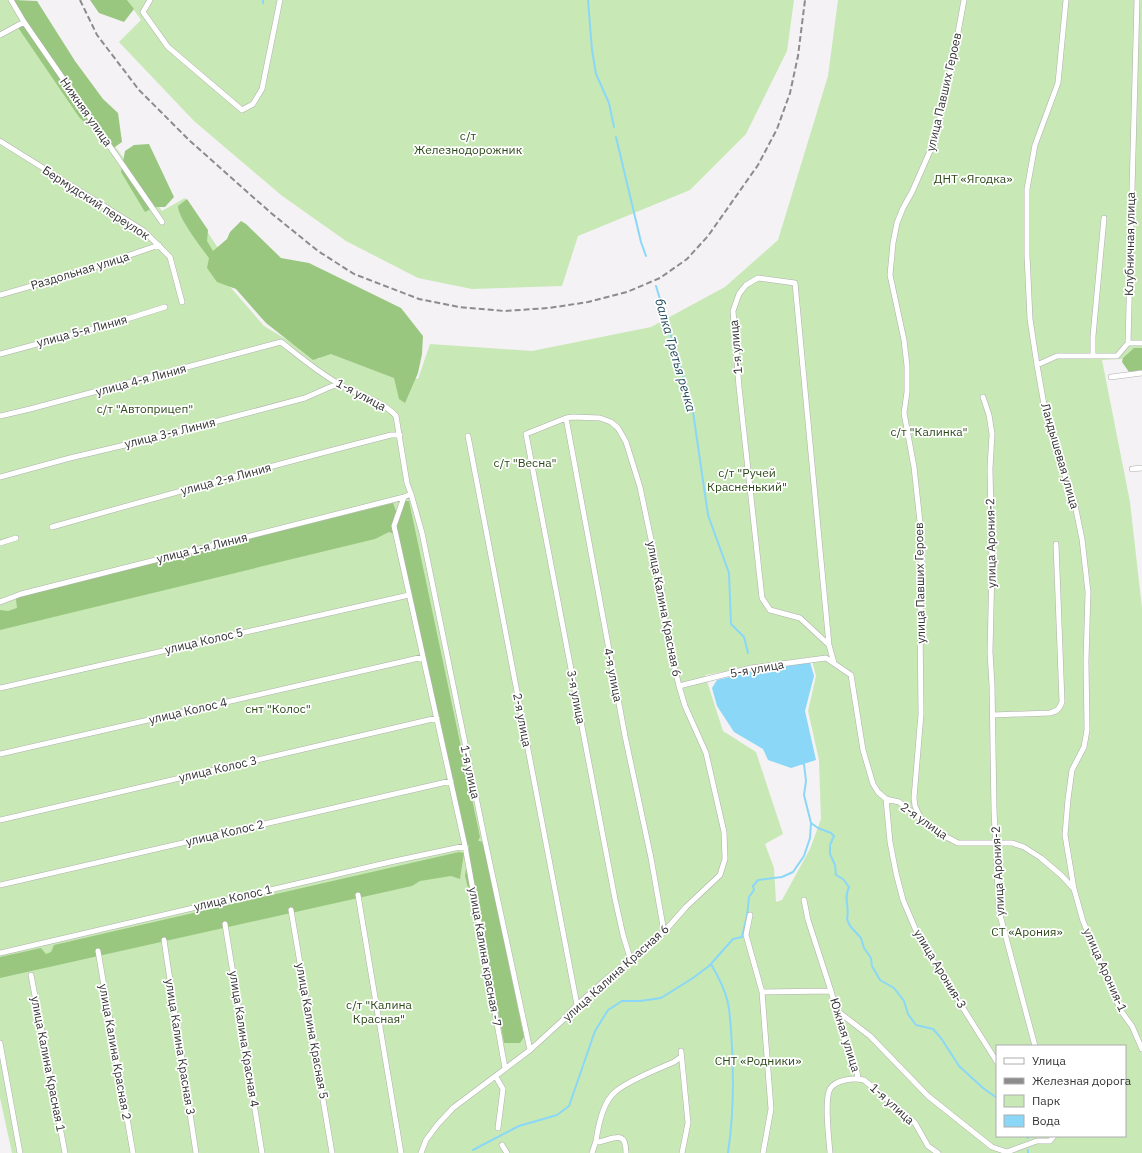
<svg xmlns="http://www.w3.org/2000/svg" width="1142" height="1153" font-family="'IBM Plex Sans',sans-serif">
<rect width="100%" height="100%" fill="#f4f2f4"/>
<path fill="#c8e8b6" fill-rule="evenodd" d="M0 0H19L25 23 162 211 185 198 218 248 219 274 264 326 319 359 328 343 418 379 430 344 532 351 651 327 725 287 778 240 828 76 838 0H1142V358L1102 360 1130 502 1142 608V1153H12L0 1098ZM811 657 816 676 808 711 819 760 821 819 810 849 782 900 776 902 774 868 765 844 783 834 756 752 723 731 705 675ZM997 1046H1125V1136H997Z
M127 0H794L787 51 746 134 690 190 578 236 562 286 472 289 418 278 346 241 281 195 194 121 119 42 141 20Z"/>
<path fill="#9ac77f" d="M14 0 37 1 75 61 103 99 118 113 122 142 112 149 79 117 17 26 22 20Z
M90 0H127L134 9 124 22 99 13Z
M149 144 174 197 165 207H155L145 212 121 172 125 151 134 145Z
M187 199 208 230 207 241 213 251 227 239 230 232 241 221 246 224 281 258 309 263 401 308 423 336 422 354 418 373 405 403 399 399 394 378 331 354 313 360 266 323 236 289 217 282 207 268 209 258C201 247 178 218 178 206Z
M1134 348H1142V370L1129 372 1122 362 1123 358Z
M405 501H409L480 837 478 841H481L484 846 524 1037 520 1043H504L476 890 471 886 468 888 465 876 469 846 465 842 397 535 389 532 375 539 0 630V610L8 611 17 608 16 599 22 595 393 503 396 511 401 512Z
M459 852 464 853 460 879 451 876 420 881 412 886 0 978V957L41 948 46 954 51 952 54 945Z"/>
<path fill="#8bd7f7" d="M810 662 814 676 805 711 816 760 791 768 768 760 763 749 734 732 717 706 712 688 717 680 759 670Z"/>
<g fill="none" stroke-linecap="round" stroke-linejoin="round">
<path stroke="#8bd7f7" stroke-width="2" d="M588 0 592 50 596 74 609 103 614 127
M263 3V0
M616 137 641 242 646 256
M656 286 692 405 708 515 729 573 731 624 744 637 748 653
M802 763 804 764 806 781 804 795 811 823 818 828 831 833 834 836 830 845V854L835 865 836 875 843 879 849 887C843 899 850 907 847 919L850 926 861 938 864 948 871 958 872 966 880 980 894 988 904 1001 908 1014 916 1025 933 1029 941 1038 959 1066 983 1088 997 1098
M711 964C718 976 725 989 728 1003 730 1012 730 1021 731 1030 734 1071 734 1113 728 1153
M1027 1136 1028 1138
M473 1150 519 1126 557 1115 569 1106 595 1031 608 1010 622 1001H640L661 998 693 978 709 966 733 939 742 937 747 916 749 897 754 890 753 886 758 880 782 877 793 872 804 856 810 838 811 823
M1028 1150V1153"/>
<defs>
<path id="street" d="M11 0 24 22 162 222
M150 0 143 12 168 47 242 110 253 104 262 89 280 0
M1066 0 1058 83 1035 145 1027 189V255L1030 319 1037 365 1046 416 1058 457 1074 500 1082 539 1088 592 1086 661 1087 730 1084 747 1072 770 1068 799 1065 835 1074 889 1083 921 1121 1011 1132 1026 1142 1049
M0 35 24 22
M0 141 144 231 170 257 182 302
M0 295 80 272 159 245
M1128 343 1137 0
M1128 343H1142
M0 354 111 324 165 307
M1093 356V336L1104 218
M1037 365 1057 356H1117L1128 343
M1111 377 1142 373
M983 397 989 415 992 434 990 468 992 567 990 652 992 685 994 810 999 909 1001 919 1035 1046
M0 416 30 409 281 342C300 357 319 373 339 384 357 395 382 400 396 416L407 483 411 494 404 497 394 526 465 846 505 1068
M566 418 625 736 651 858 664 932
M468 436 577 1005
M1132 469 1142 468
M0 477 70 458 146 440 305 398 330 387 339 384
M411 494 422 533 484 836 530 1050
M52 527C165 495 278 464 391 435H400
M0 543 16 538
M0 602 21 594 404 497
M829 645 800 618 770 610 762 598 739 387 733 311 739 294 746 285 758 278 795 283 829 645 834 663
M679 686 751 668 826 658 851 675 863 750 873 784 878 792 886 799 899 802 939 833 958 843H1012L1024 847 1041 858 1062 876 1073 888
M0 688 409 595
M993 715 1050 713C1057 711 1059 710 1062 702L1056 544
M0 754 423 657
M886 799 890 842 896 873 903 900 920 940 997 1062
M921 819 915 806 914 798 921 714 920 619 922 553 920 522 914 467 904 413 907 392V366L904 340 890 275 893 243 897 223 903 208 912 192 934 142 952 65 964 0
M0 820 437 718
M0 885 451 781
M358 895 401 1153
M804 900 808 920 831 991 844 1039 857 1072 858 1078
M291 910 332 1153
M750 915 746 935 762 992 771 1109 763 1153
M225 924 262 1153
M164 940 196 1153
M98 951 133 1153
M0 953 390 862 465 846
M31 975 65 1153
M762 992 831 991
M836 1010 870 1036 928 1096 992 1147 1007 1152 1037 1141H1050L1054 1136
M0 1043 20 1153
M681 1051 688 1123 682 1153
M496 1077 503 1089 498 1128
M502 1145 507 1153
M421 1153 426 1140 438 1124 453 1108 530 1050 563 1020 577 1005 604 981 664 932 686 907 720 875 725 859 724 832 706 753 685 706 679 686 667 636 661 587 640 487 626 442 618 428 611 422 600 418 573 417 566 418 526 434 615 899 623 935 630 958
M592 1153 596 1141
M626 1153C626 1130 615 1138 599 1142L596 1141C598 1127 603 1102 615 1092 627 1081 658 1069 674 1062L681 1057
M830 1153C829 1140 824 1099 830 1089 836 1079 854 1078 864 1080L915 1123 928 1146 938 1153"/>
</defs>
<use href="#street" stroke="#b1aeb0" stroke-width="6"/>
<use href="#street" stroke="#fff" stroke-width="5"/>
<path stroke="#8d8c8d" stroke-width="2" stroke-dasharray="6 3" stroke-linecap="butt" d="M80 0 97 35 139 90 190 141 271 213 318 251 354 274 419 299 459 307 504 311 549 308 588 302 627 292 660 278 687 259 708 236 758 165 777 129 790 93 798 56 805 0"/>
</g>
<g text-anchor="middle" stroke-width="3.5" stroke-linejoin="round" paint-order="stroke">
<g font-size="12" fill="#353435" stroke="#fff">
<text transform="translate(944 92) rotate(-77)" y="4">улица Павших Героев</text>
<text transform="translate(86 112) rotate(55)" y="4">Нижняя улица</text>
<text transform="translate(96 203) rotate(33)" y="4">Бермудский переулок</text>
<text transform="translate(1130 244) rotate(-89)" y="4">Клубничная улица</text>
<text transform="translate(80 271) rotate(-17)" y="4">Раздольная улица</text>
<text transform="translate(82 331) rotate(-15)" y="4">улица 5-я Линия</text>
<text transform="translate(736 347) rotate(-95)" y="4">1-я улица</text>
<text transform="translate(141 380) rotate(-15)" y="4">улица 4-я Линия</text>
<text transform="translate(361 395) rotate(28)" y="4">1-я улица</text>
<text transform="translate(170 433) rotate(-14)" y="4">улица 3-я Линия</text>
<text transform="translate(1060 456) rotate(74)" y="4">Ландышевая улица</text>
<text transform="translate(226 479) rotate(-15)" y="4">улица 2-я Линия</text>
<text transform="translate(991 543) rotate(-91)" y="4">улица Арония-2</text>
<text transform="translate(202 548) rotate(-14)" y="4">улица 1-я Линия</text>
<text transform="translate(920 583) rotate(-91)" y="4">улица Павших Героев</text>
<text transform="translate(664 609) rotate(79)" y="4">улица Калина Красная 6</text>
<text transform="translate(204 641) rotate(-13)" y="4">улица Колос 5</text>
<text transform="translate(757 669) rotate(-10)" y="4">5-я улица</text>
<text transform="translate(613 675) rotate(79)" y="4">4-я улица</text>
<text transform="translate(576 697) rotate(79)" y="4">3-я улица</text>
<text transform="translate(188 711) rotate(-13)" y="4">улица Колос 4</text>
<text transform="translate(522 720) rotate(79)" y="4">2-я улица</text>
<text transform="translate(218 769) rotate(-13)" y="4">улица Колос 3</text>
<text transform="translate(470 772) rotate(78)" y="4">1-я улица</text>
<text transform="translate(924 821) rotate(35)" y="4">2-я улица</text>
<text transform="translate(225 833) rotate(-13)" y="4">улица Колос 2</text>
<text transform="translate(998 871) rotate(-93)" y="4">улица Арония-2</text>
<text transform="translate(233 898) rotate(-13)" y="4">улица Колос 1</text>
<text transform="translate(485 957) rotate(80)" y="4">улица Калина красная -7</text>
<text transform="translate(940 969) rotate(59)" y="4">улица Арония-3</text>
<text transform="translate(1105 970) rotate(66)" y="4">улица Арония-1</text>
<text transform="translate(616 973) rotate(-42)" y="4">улица Калина Красная 6</text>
<text transform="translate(312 1031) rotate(80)" y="4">улица Калина Красная 5</text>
<text transform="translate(845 1035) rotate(73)" y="4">Южная улица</text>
<text transform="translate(244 1039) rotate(81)" y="4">улица Калина Красная 4</text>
<text transform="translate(180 1047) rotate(81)" y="4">улица Калина Красная 3</text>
<text transform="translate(115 1052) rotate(80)" y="4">улица Калина Красная 2</text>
<text transform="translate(48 1064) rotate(79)" y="4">улица Калина Красная 1</text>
<text transform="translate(892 1104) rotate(42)" y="4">1-я улица</text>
</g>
<g font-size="12" fill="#2b4817" stroke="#fff">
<text x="468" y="140">с/т<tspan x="468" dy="14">Железнодорожник</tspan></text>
<text x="973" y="183">ДНТ «Ягодка»</text>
<text x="145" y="413">с/т "Автоприцеп"</text>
<text x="929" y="436">с/т "Калинка"</text>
<text x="525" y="467">с/т "Весна"</text>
<text x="747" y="477">с/т "Ручей<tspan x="747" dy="14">Красненький"</tspan></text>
<text x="278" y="713">снт "Колос"</text>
<text x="1027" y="936">СТ «Арония»</text>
<text x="379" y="1009">с/т "Калина<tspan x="379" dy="14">Красная"</tspan></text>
<text x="758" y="1065">СНТ «Родники»</text>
</g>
<g font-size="13" font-style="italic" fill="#194556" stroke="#fff">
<text transform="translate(676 355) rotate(74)" y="5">балка Третья речка</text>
</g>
</g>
<rect x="996" y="1045" width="130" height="92" fill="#ffffff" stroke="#aeaeae"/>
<rect x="1004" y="1058" width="20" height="6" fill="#ffffff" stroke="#aeaeae"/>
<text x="1032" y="1065" font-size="12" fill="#353435">Улица</text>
<rect x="1004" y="1078" width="20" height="6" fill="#8d8c8d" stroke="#aeaeae"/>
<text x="1032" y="1085" font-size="12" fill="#353435">Железная дорога</text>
<rect x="1004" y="1095" width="20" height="12" fill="#c8e8b6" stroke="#aeaeae"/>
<text x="1032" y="1105" font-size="12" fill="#353435">Парк</text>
<rect x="1004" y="1115" width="20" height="12" fill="#8bd7f7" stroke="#aeaeae"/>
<text x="1032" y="1125" font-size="12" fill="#353435">Вода</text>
</svg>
